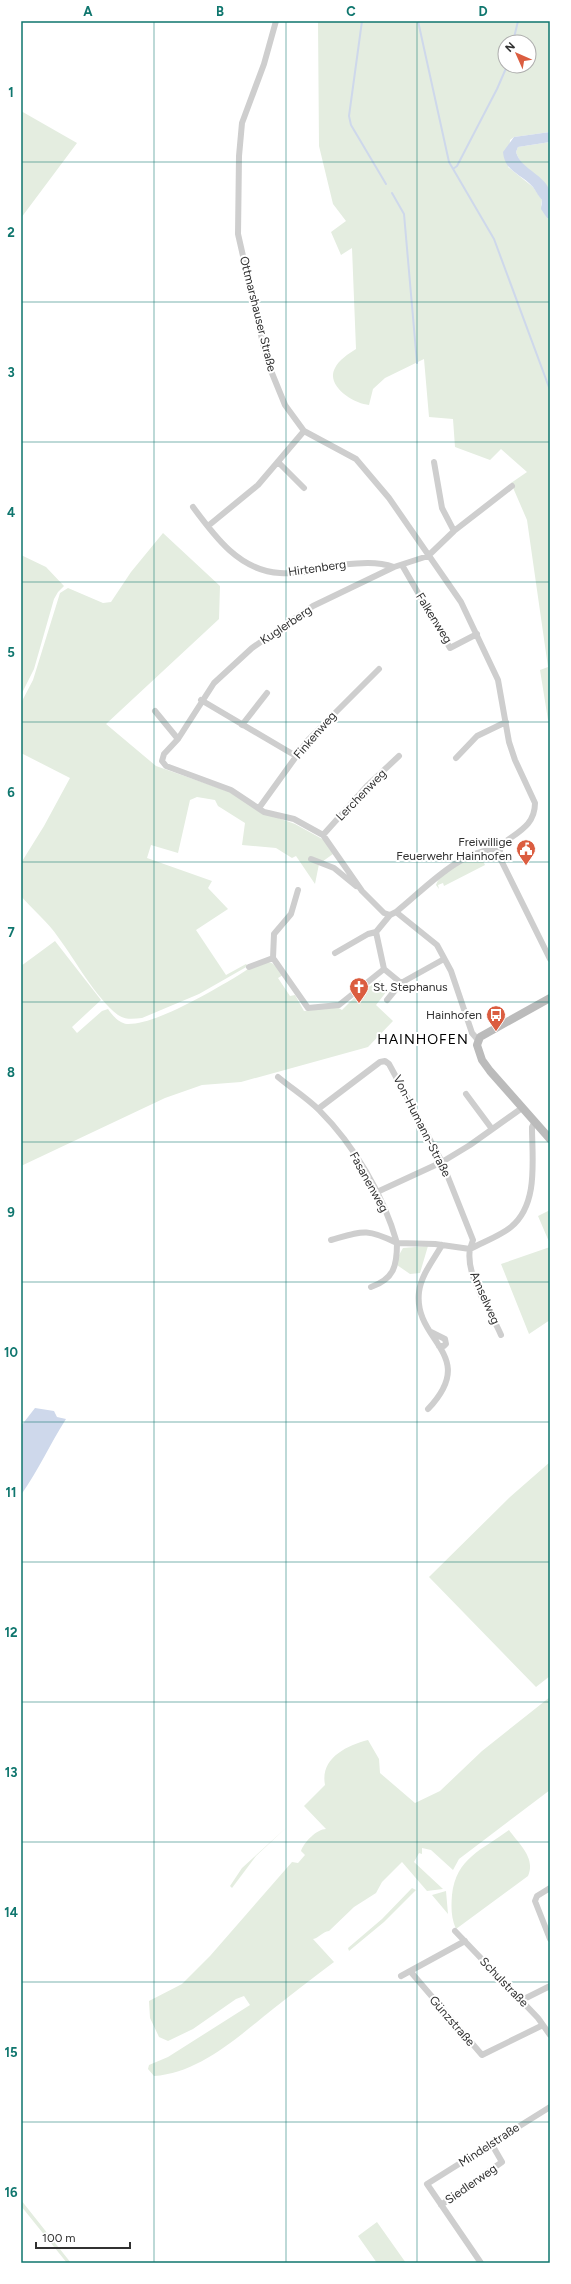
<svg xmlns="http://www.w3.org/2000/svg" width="571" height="2284" font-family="Figtree,sans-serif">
<rect width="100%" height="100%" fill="#fff"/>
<path fill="#e4ede0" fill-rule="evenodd" d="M318 21H550V132L514 137 510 140 508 167 533 187 542 200 541 205 547 218 550 219V719L548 720 540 670 548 667 527 520 511 483 527 472 501 449 490 460 455 447 453 419 429 417 424 359 385 378 373 389 369 405C354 404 325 386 335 368 339 360 348 354 356 349L352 248 341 255 331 232 346 221 333 204 319 146ZM505 42H529V66H505Z
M21 111 77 143 21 218Z
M550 142V193C542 177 521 169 516 152L518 147Z
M163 533 220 586 219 619 106 724 156 766 230 792 259 811 295 824 324 840 333 854 319 864 315 884 296 856 292 858 276 848 242 845 245 823 218 806 215 800 197 797 190 800 178 853 151 845 147 858 212 881 208 888 228 909 196 930 226 975 246 964 248 966 199 994 142 1018C133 1019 125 1020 118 1015 95 997 76 961 58 937 48 922 33 910 21 896V863L44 826 70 778 21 753V703L33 680 60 593 68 588 103 603 111 602 131 572Z
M21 555 46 567 64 586 58 592 54 599 34 669 21 695Z
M485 854 488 858 483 861 485 865 444 886 443 883 438 885 439 889 436 885C442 868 470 858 485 854Z
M55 941 101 1000 72 1027 77 1033 102 1011 108 1009C113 1016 119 1023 127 1024 155 1025 210 992 234 978 243 973 256 962 267 962 274 961 279 971 283 975L278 978 290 996 295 995 304 1011 337 1007 342 1010 361 991 381 980 379 987 387 991 376 1005 393 1021 368 1047 241 1082 202 1085 165 1098 21 1166V966Z
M550 1210V1244L538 1216Z
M428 1246 420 1273 410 1274 397 1265 399 1255 403 1248Z
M550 1247V1320L529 1334 501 1264Z
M550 1462V1676L536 1687 429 1577 510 1497Z
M550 1697V1790L459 1859 453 1870 431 1850 422 1848V1854L419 1853 414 1862 443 1889 427 1891 402 1862 382 1882 376 1893 354 1907 329 1931C322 1932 319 1938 313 1939L334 1962C313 1978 293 1993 273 2009 239 2036 200 2073 154 2076L148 2069 149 2065 168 2057 250 2005 244 1996 236 1999 193 2029 168 2041 159 2037 150 2018 149 2001 182 1984 210 1956 292 1862 298 1863 305 1855 301 1851C304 1842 317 1829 326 1829L304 1806 325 1785C320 1759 345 1746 368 1740L379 1759 380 1773 415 1803 440 1791 482 1751Z
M288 1826 256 1856 232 1888 230 1886 242 1868Z
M509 1830C519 1844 536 1858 528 1876L456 1929C451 1918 451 1907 452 1895 456 1858 482 1850 509 1830Z
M412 1888 416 1890 384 1922 349 1951 348 1948 382 1919Z
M446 1891 448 1914 432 1895Z
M21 2200 71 2263H67L21 2206Z
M377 2222 406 2263H377L358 2236Z"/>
<path fill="#ced8eb" d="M550 132V142L518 147 516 152C521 170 547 175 550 193 551 201 550 211 550 219L547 218 541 209 542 200C538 196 536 191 533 187 520 173 505 172 503 152L514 137Z
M35 1408 54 1411 57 1417 66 1419C50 1444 38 1471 21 1495V1426Z"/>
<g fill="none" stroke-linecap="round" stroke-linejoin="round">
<path stroke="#ced8eb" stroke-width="2" d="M362 21 349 116 351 125 386 184
M418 21 449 162 494 239 550 390
M513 42 518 21
M453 169 457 166 497 89 507 66
M392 193 404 214 417 363"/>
<path stroke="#cecece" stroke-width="6" d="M276 21 264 64 242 123 239 156 238 234 267 361 285 405 304 431 356 459 389 498 461 602 498 680 509 742 515 760 535 803C535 826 517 832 501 845L499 856 550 959
M434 462 442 508 454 531
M279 463 304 488
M193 507C215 537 240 571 280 573 300 575 321 568 340 565 359 563 376 561 394 567
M208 526 258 485 304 431
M402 565 450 648 477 634
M201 700 296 756
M155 711 178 739
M242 725 267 693
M456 758 477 736 506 722
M259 808 308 740 379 669
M323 835 367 786 399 756
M311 859 334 868 356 886
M298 890 291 914 274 934 273 958 308 1008 339 1005 384 969 376 932 390 915 396 912
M390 915 384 913 362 891 323 835 294 819 264 812 231 790 166 766 162 761 164 754 178 739 214 683 252 648 313 606 394 567 428 556 454 531 512 486
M335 953 368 934 376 932
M249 967 273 958
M384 969 401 983
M387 1000 401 983 444 959
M478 1040 472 1033 451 971 437 945 396 912C425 889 460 849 499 849
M278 1077C291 1088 307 1098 319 1110 354 1145 383 1194 397 1243L435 1244 470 1249 473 1240 442 1162 389 1064 385 1061 380 1062 318 1109
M466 1094 492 1129
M377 1192 442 1162 470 1145 522 1108
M331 1240C363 1231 366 1228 397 1243 397 1266 394 1279 371 1287
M431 1332 445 1339 446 1344 444 1346H439
M501 1335C491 1311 465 1276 470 1249 483 1242 500 1236 511 1227 539 1204 532 1159 532 1127L534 1123
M428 1409C480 1354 413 1342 419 1292 421 1275 434 1259 442 1245
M550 1888 537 1896 535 1901 550 1939
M455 1931 538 2018 550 2035
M410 1971 482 2055 543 2025
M401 1976 465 1941
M522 2000 550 1986
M441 2205 502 2162 491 2143
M481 2263 427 2184 550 2107"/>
<path stroke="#bbb" stroke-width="8" d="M550 998 480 1037 477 1045 482 1060 490 1071 550 1139"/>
</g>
<path fill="none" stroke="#0f766e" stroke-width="1" stroke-opacity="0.55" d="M154 21V2263M286 21V2263M417 21V2263M21 162H550M21 302H550M21 442H550M21 582H550M21 722H550M21 862H550M21 1002H550M21 1142H550M21 1282H550M21 1422H550M21 1562H550M21 1702H550M21 1842H550M21 1982H550M21 2122H550"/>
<defs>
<symbol id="civic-pin" viewBox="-11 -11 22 30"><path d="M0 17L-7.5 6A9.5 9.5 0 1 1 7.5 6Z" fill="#db5d40" stroke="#fff"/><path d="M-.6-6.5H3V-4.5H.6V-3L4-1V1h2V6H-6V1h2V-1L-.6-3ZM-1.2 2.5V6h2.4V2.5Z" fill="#fff"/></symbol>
<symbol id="church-pin" viewBox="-11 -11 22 30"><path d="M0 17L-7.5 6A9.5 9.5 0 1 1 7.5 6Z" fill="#db5d40" stroke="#fff"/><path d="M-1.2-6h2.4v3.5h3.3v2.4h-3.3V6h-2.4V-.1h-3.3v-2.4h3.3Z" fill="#fff"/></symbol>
<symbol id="bus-pin" viewBox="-11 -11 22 30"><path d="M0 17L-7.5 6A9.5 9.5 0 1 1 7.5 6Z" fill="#db5d40" stroke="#fff"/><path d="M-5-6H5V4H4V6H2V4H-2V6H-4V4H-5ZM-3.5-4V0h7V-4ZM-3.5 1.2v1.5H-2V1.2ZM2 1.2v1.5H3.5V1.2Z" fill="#fff"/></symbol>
</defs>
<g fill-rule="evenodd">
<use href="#civic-pin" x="515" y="838" width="22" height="30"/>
<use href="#church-pin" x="348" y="976" width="22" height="30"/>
<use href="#bus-pin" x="485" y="1004" width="22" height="30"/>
</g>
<g text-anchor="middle" stroke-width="4" stroke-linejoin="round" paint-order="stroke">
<g font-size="12" fill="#313131" stroke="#fff">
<text transform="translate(258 314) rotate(76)" y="4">Ottmarshauser Straße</text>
<text transform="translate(317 568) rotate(-8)" y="4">Hirtenberg</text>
<text transform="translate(434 618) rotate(58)" y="4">Falkenweg</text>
<text transform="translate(286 625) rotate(-34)" y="4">Kuglerberg</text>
<text transform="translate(315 735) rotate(-49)" y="4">Finkenweg</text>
<text transform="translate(361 795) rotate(-46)" y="4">Lerchenweg</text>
<text transform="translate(422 1126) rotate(63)" y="4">Von-Humann-Straße</text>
<text transform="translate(369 1182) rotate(61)" y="4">Fasanenweg</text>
<text transform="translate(485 1298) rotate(66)" y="4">Amselweg</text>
<text transform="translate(504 1982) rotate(46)" y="4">Schulstraße</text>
<text transform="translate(452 2021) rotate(49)" y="4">Günzstraße</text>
<text transform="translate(489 2145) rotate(-33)" y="4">Mindelstraße</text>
<text transform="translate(471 2184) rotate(-35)" y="4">Siedlerweg</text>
</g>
<g font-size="12" fill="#313131" stroke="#fff" text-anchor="end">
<text x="512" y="846">Freiwillige<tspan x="512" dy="14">Feuerwehr Hainhofen</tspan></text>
<text x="373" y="991" text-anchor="start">St. Stephanus</text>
<text x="482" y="1019">Hainhofen</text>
</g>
<g font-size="14" letter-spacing="1" fill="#000" stroke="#fff">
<text x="423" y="1044">HAINHOFEN</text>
</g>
</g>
<rect width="571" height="2284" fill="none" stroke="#ffffff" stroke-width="44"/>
<g transform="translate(517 54) rotate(315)"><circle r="19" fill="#ffffff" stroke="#adadad"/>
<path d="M0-3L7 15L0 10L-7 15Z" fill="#db5d40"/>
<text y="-6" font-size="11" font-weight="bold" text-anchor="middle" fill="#313131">N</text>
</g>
<path d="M36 2242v6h94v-6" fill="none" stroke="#313131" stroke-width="2"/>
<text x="42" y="2242" font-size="12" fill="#313131" stroke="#ffffff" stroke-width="3" paint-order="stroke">100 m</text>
<rect x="22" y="22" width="527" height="2240" fill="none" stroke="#0f766e" stroke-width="1.5"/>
<g font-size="13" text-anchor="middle" font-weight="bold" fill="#0f766e">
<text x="88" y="16">A</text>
<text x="220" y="16">B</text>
<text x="351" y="16">C</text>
<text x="483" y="16">D</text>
<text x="11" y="97">1</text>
<text x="11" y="237">2</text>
<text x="11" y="377">3</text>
<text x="11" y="517">4</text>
<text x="11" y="657">5</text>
<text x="11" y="797">6</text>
<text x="11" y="937">7</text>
<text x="11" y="1077">8</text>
<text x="11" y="1217">9</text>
<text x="11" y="1357">10</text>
<text x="11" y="1497">11</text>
<text x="11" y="1637">12</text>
<text x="11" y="1777">13</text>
<text x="11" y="1917">14</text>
<text x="11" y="2057">15</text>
<text x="11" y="2197">16</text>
</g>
</svg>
